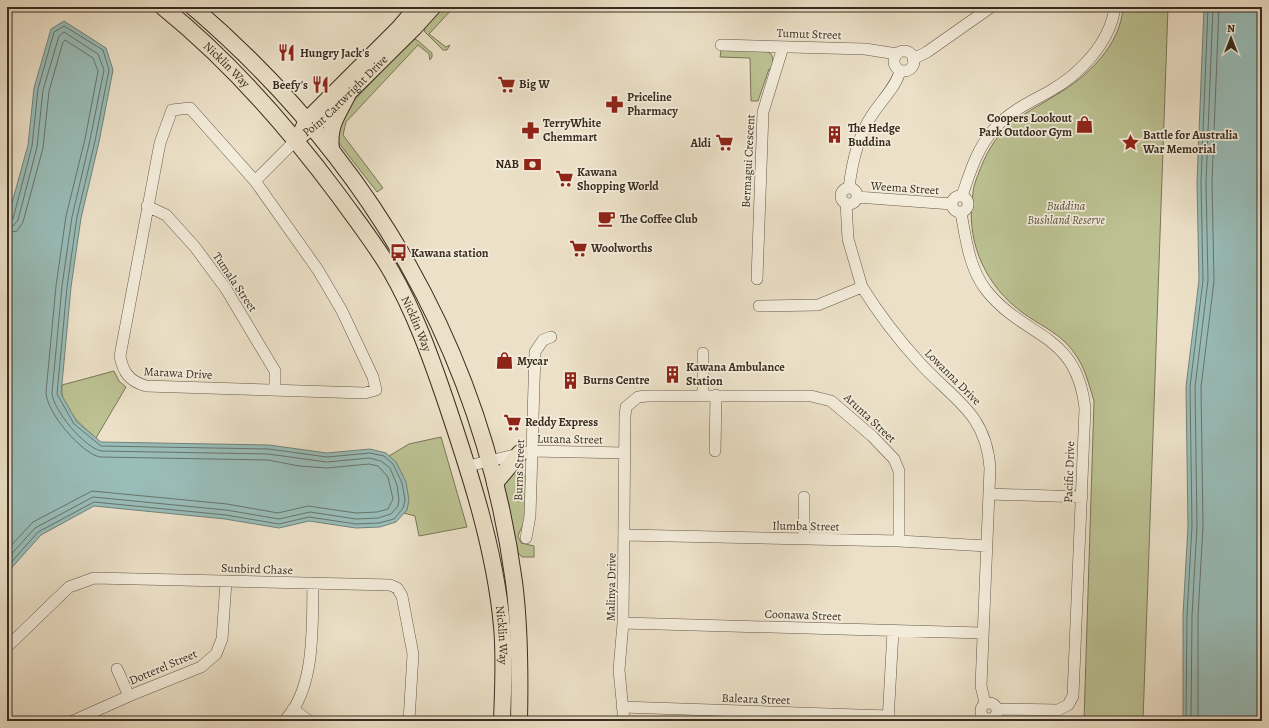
<svg xmlns="http://www.w3.org/2000/svg" width="1269" height="728" font-family="Alegreya,serif">
<rect width="100%" height="100%" fill="#ece1c8"/>
<filter id="stains"><feTurbulence type="fractalNoise" baseFrequency=".005" numOctaves="4"/><feColorMatrix values="0 0 0 0 .2 0 0 0 0 .09 0 0 0 0 .02 0 0 0 .5 -.17"/></filter>
<radialGradient id="worn" r=".72"><stop offset=".6" stop-color="#630" stop-opacity="0"/><stop offset="1" stop-color="#630" stop-opacity=".3"/></radialGradient>
<path fill="#bcc293" stroke="#7a775a" d="M442 7H454L429 34 446 47 450 45 447 50H443L424 31 426 26Z
M1123 7H1168L1143 721H1084L1094 401C1087 378 1084 363 1068 345 1055 331 1038 324 1023 313 987 287 967 245 972 201 973 195 973 188 975 183 982 163 990 143 1006 128 1021 114 1039 106 1056 95 1087 77 1121 45 1123 7Z
M413 39 417 40 432 53V57L430 60 429 54 418 45 346 122 343 135 383 188 377 192 335 138 345 110Z
M721 50C731 50 765 47 771 54 774 58 772 65 772 70L769 69 758 101H751L750 58 720 57Z
M114 371 119 381 126 387 96 438C81 425 59 407 62 385Z
M441 437 467 527 419 536 415 516 404 513 407 510 389 456 409 444Z
M518 468 522 469C527 478 530 506 527 516 525 523 520 529 518 536L521 543 534 546V557H522L518 553 504 493V481Z"/>
<path fill="#99bdb9" stroke="#72837c" d="M1204 7H1262V721H1183V615L1188 526 1186 387 1199 280 1197 182Z
M64 21 106 48 113 70 99 142 81 218 71 287 61 394 77 422 101 442 269 445 327 453 370 449 386 453 396 462 406 482 409 500 407 510 396 522 380 527 356 528 309 521 279 528 225 519 94 506 41 535 7 573V229L10 210 28 145 34 88 51 29Z"/>
<g fill="none" stroke-linecap="round" stroke-linejoin="round">
<path stroke="#68746c" stroke-width="1" d="M7 222 13 219 32 146 38 89 54 32 64 26 103 50 109 70 95 141 77 217 67 287 57 394 74 424 101 446 269 449 327 457 370 453 384 456 393 464 402 483 405 500 403 508 394 519 379 523 356 524 309 517 279 524 226 515 94 502 38 532 7 567
M7 227 13 226 18 220 37 147 43 90 59 36 64 32 98 54 104 70 90 140 72 217 62 286 52 393C53 410 84 447 101 451L268 454 327 462 369 458 381 461 390 468 397 485 399 500 398 506 391 514 378 518 356 519 310 512 279 519 226 510 93 497 35 528 7 559
M7 233 17 231 23 222 43 148 49 91 63 42 65 40 93 58 98 71 85 139 66 216 56 286 46 392C46 412 81 453 100 457L268 460 299 466 327 468 369 464 378 466 388 477 393 499 388 509 377 512 356 513 308 506 278 513 227 504 92 491 33 522 7 550
M1186 721 1187 615 1192 526 1190 387 1203 280 1201 182 1208 7
M1191 721 1192 616 1197 526 1195 387 1208 280 1206 182 1213 7
M1198 721V616L1203 526 1201 387 1214 281 1212 182 1219 7"/>
<defs>
<path id="minor" d="M721 45 865 49 897 54
M894 61a10 10 0 1 1 20 0a10 10 0 1 1-20 0Z
M913 59 927 52 991 7
M190 108 255 181 318 270 342 311 373 377 376 390 365 393 146 386C129 381 123 372 120 356L160 143 172 110Z
M255 181 296 140
M849 188C852 162 858 136 872 115 881 101 896 87 900 71
M841 196a8 8 0 1 1 16 0a8 8 0 1 1-16 0Z
M952 204a8 8 0 1 1 16 0a8 8 0 1 1-16 0Z
M962 196C970 172 977 148 995 128 1010 111 1030 102 1050 91 1080 74 1110 43 1115 7
M857 197 952 204
M846 203 848 239 862 287C879 314 898 339 919 362 953 400 986 412 990 468L981 686 985 703
M147 206 166 215 195 247 226 289 275 371V390
M961 213C966 239 969 268 986 290 1026 340 1076 331 1085 408L1073 696 1068 705 1058 710 997 709
M757 279 763 112 783 47
M759 306 818 305 862 287
M703 395V353
M715 451 716 395
M468 466 532 451 625 453
M990 494 1082 497
M804 497V539
M625 535 899 541 987 546
M526 538 530 516 535 352 543 340 551 337
M623 623 982 633
M7 647 69 587 94 578 390 585 397 588 402 596 413 654 409 721
M117 669 129 696
M981 711a8 8 0 1 1 16 0a8 8 0 1 1-16 0Z
M622 707 889 716
M293 709 309 721
M73 721 129 696 201 667 216 654 222 639 226 582
M284 721C316 689 312 626 313 584
M624 721 619 670 623 623 625 416 626 407 638 397 647 396H811L831 401 872 436 894 459 899 471V541
M888 721 893 631"/>
<g id="major">
<path d="M301 131 306 120 398 28 416 7"/>
<path id="s1" d="M296 140 323 119 415 28 434 7"/>
</g>
<g id="highway">
<path id="s2" d="M163 7C231 62 287 126 339 196 357 221 376 245 391 271 414 311 430 355 445 399 470 473 495 549 502 626 505 658 503 690 502 721"/>
<path d="M193 7C369 158 483 351 514 582 520 628 520 675 519 721"/>
<path d="M331 149C328 127 337 115 347 96"/>
<path d="M495 483 520 453"/>
</g>
</defs>
<use href="#minor" stroke="#65594a" stroke-width="12"/>
<use href="#major" stroke="#382c20" stroke-width="16"/>
<use href="#highway" stroke="#382c20" stroke-width="18"/>
<use href="#minor" stroke="#f3ecdb" stroke-width="11"/>
<use href="#major" stroke="#ece1c8" stroke-width="14"/>
<use href="#highway" stroke="#ece1c8" stroke-width="16"/>
</g>
<defs>
<symbol id="restaurant-bare" viewBox="-9 -9 18 18"><path d="M-5-6h1v4h1v-4h1v4h1v-4h1v5L-1.5 .5V6h-2V.5L-5-1ZM5-6V6H3V1.5H1.5Q1.5-4 5-6Z" fill="#8f2418" stroke="#f3ecdb" stroke-width="2.5" paint-order="stroke"/></symbol>
<symbol id="supermarket-bare" viewBox="-9 -9 18 18"><path d="M-6-5.5h2.5l.6 2H6L4.5 2H-2.5L-4.4-4H-6ZM-1.5 3.2a1.3 1.3 0 1 0 .1 0ZM3 3.2a1.3 1.3 0 1 0 .1 0Z" fill="#8f2418" stroke="#f3ecdb" stroke-width="2.5" paint-order="stroke"/></symbol>
<symbol id="pharmacy-bare" viewBox="-9 -9 18 18"><path d="M-2-6h4v4h4v4h-4v4h-4v-4h-4v-4h4Z" fill="#8f2418" stroke="#f3ecdb" stroke-width="2.5" paint-order="stroke"/></symbol>
<symbol id="shop-bare" viewBox="-9 -9 18 18"><path d="M-5-2.5h2.3a2.7 3.5 0 0 1 5.4 0H5L5.5 6h-11ZM-1.5-2.5h3a1.5 2.3 0 0 0-3 0Z" fill="#8f2418" stroke="#f3ecdb" stroke-width="2.5" paint-order="stroke"/></symbol>
<symbol id="building-bare" viewBox="-9 -9 18 18"><path d="M-4-6H4V6H1V3H-1V6H-4ZM-2.5-4.3h1.7v1.8h-1.7ZM.8-4.3h1.7v1.8H.8ZM-2.5-1h1.7V.8h-1.7ZM.8-1h1.7V.8H.8Z" fill="#8f2418" stroke="#f3ecdb" stroke-width="2.5" paint-order="stroke"/></symbol>
<symbol id="sight-bare" viewBox="-9 -9 18 18"><path d="M0-6L1.8-2.2L6-1.7L2.9 1.2L3.7 5.4L0 3.3L-3.7 5.4L-2.9 1.2L-6-1.7L-1.8-2.2Z" fill="#8f2418" stroke="#f3ecdb" stroke-width="2.5" paint-order="stroke"/></symbol>
<symbol id="bank-bare" viewBox="-9 -9 18 18"><path d="M-6-4H6V4H-6ZM0-2.3a2.3 2.3 0 1 0 0 4.6a2.3 2.3 0 1 0 0-4.6Z" fill="#8f2418" stroke="#f3ecdb" stroke-width="2.5" paint-order="stroke"/></symbol>
<symbol id="cafe-bare" viewBox="-9 -9 18 18"><path d="M-5.5-4.5H6V0H3Q3 3.5 0 3.5H-2.5Q-5.5 3.5-5.5 0ZM3-3.2v2h1.7v-2ZM-6 4.5H4V6H-6Z" fill="#8f2418" stroke="#f3ecdb" stroke-width="2.5" paint-order="stroke"/></symbol>
<symbol id="bus-bare" viewBox="-9 -9 18 18"><path d="M-5-6H5V4H4V6H2V4H-2V6H-4V4H-5ZM-3.5-4V0h7V-4ZM-3.5 1.2v1.5H-2V1.2ZM2 1.2v1.5H3.5V1.2Z" fill="#8f2418" stroke="#f3ecdb" stroke-width="2.5" paint-order="stroke"/></symbol>
</defs>
<g fill-rule="evenodd">
<use href="#restaurant-bare" x="274" y="40" width="25" height="25"/>
<use href="#supermarket-bare" x="494" y="72" width="25" height="25"/>
<use href="#restaurant-bare" x="308" y="72" width="25" height="25"/>
<use href="#pharmacy-bare" x="602" y="92" width="25" height="25"/>
<use href="#shop-bare" x="1072" y="112" width="25" height="25"/>
<use href="#pharmacy-bare" x="518" y="118" width="25" height="25"/>
<use href="#building-bare" x="822" y="122" width="25" height="25"/>
<use href="#sight-bare" x="1118" y="130" width="25" height="25"/>
<use href="#supermarket-bare" x="712" y="130" width="25" height="25"/>
<use href="#bank-bare" x="520" y="152" width="25" height="25"/>
<use href="#supermarket-bare" x="552" y="166" width="25" height="25"/>
<use href="#cafe-bare" x="594" y="206" width="25" height="25"/>
<use href="#supermarket-bare" x="566" y="236" width="25" height="25"/>
<use href="#bus-bare" x="386" y="240" width="25" height="25"/>
<use href="#shop-bare" x="492" y="348" width="25" height="25"/>
<use href="#building-bare" x="660" y="362" width="25" height="25"/>
<use href="#building-bare" x="558" y="368" width="25" height="25"/>
<use href="#supermarket-bare" x="500" y="410" width="25" height="25"/>
</g>
<g text-anchor="middle" stroke-width="3.5" stroke-linejoin="round" paint-order="stroke">
<g font-size="12" fill="#382c20" stroke="#f3ecdb">
<text transform="translate(809 34) rotate(2)" y="4">Tumut Street</text>
<text dy="4" stroke="none"><textPath href="#s2" startOffset="86">Nicklin Way</textPath></text>
<text dy="4" stroke="none"><textPath href="#s1" startOffset="66">Point Cartwright Drive</textPath></text>
<text transform="translate(748 161) rotate(-87)" y="4">Bermagui Crescent</text>
<text transform="translate(905 188) rotate(4)" y="4">Weema Street</text>
<text transform="translate(235 282) rotate(56)" y="4">Tumala Street</text>
<text dy="4" stroke="none"><textPath href="#s2" startOffset="409">Nicklin Way</textPath></text>
<text transform="translate(178 373) rotate(3)" y="4">Marawa Drive</text>
<text transform="translate(953 377) rotate(45)" y="4">Lowanna Drive</text>
<text transform="translate(870 418) rotate(43)" y="4">Arunta Street</text>
<text transform="translate(570 439) rotate(1)" y="4">Lutana Street</text>
<text transform="translate(519 470) rotate(-88)" y="4">Burns Street</text>
<text transform="translate(1069 472) rotate(-88)" y="4">Pacific Drive</text>
<text transform="translate(806 526) rotate(1)" y="4">Ilumba Street</text>
<text transform="translate(257 569) rotate(2)" y="4">Sunbird Chase</text>
<text transform="translate(611 587) rotate(-89)" y="4">Malinya Drive</text>
<text transform="translate(803 615) rotate(2)" y="4">Coonawa Street</text>
<text dy="4" stroke="none"><textPath href="#s2" startOffset="733">Nicklin Way</textPath></text>
<text transform="translate(163 667) rotate(-23)" y="4">Dotterel Street</text>
<text transform="translate(756 699) rotate(2)" y="4">Baleara Street</text>
</g>
<g font-size="12" font-weight="bold" fill="#382c20" stroke="#f3ecdb" text-anchor="start">
<text x="300" y="57">Hungry Jack's</text>
<text x="519" y="88">Big W</text>
<text x="308" y="89" text-anchor="end">Beefy's</text>
<text x="627" y="101">Priceline<tspan x="627" dy="14">Pharmacy</tspan></text>
<text x="1072" y="122" text-anchor="end">Coopers Lookout<tspan x="1072" dy="14">Park Outdoor Gym</tspan></text>
<text x="543" y="127">TerryWhite<tspan x="543" dy="14">Chemmart</tspan></text>
<text x="848" y="132">The Hedge<tspan x="848" dy="14">Buddina</tspan></text>
<text x="1143" y="139">Battle for Australia<tspan x="1143" dy="14">War Memorial</tspan></text>
<text x="711" y="147" text-anchor="end">Aldi</text>
<text x="519" y="168" text-anchor="end">NAB</text>
<text x="577" y="176">Kawana<tspan x="577" dy="14">Shopping World</tspan></text>
<text x="620" y="223">The Coffee Club</text>
<text x="591" y="252">Woolworths</text>
<text x="411" y="257">Kawana station</text>
<text x="517" y="365">Mycar</text>
<text x="686" y="371">Kawana Ambulance<tspan x="686" dy="14">Station</tspan></text>
<text x="583" y="384">Burns Centre</text>
<text x="525" y="426">Reddy Express</text>
</g>
<g font-size="12" font-style="italic" fill="#59523d" stroke="#f3ecdb">
<text x="1066" y="210">Buddina<tspan x="1066" dy="14">Bushland Reserve</tspan></text>
</g>
</g>
<rect width="1269" height="728" fill="none" stroke="#ece1c8" stroke-width="24"/>
<rect x="8" y="8" width="1253" height="712" fill="none" stroke="#382c20" stroke-width="2"/>
<rect x="12" y="12" width="1245" height="704" fill="none" stroke="#382c20"/>
<g transform="translate(1231 38)" stroke="#f3ecdb" stroke-width="3" paint-order="stroke">
<path d="M0-3L7 15L0 10L-7 15Z" fill="#382c20"/>
<text y="-6" font-size="11" font-weight="bold" text-anchor="middle" fill="#382c20">N</text>
</g>
<rect width="100%" height="100%" filter="url(#stains)"/>
<rect width="100%" height="100%" fill="url(#worn)"/>
</svg>
